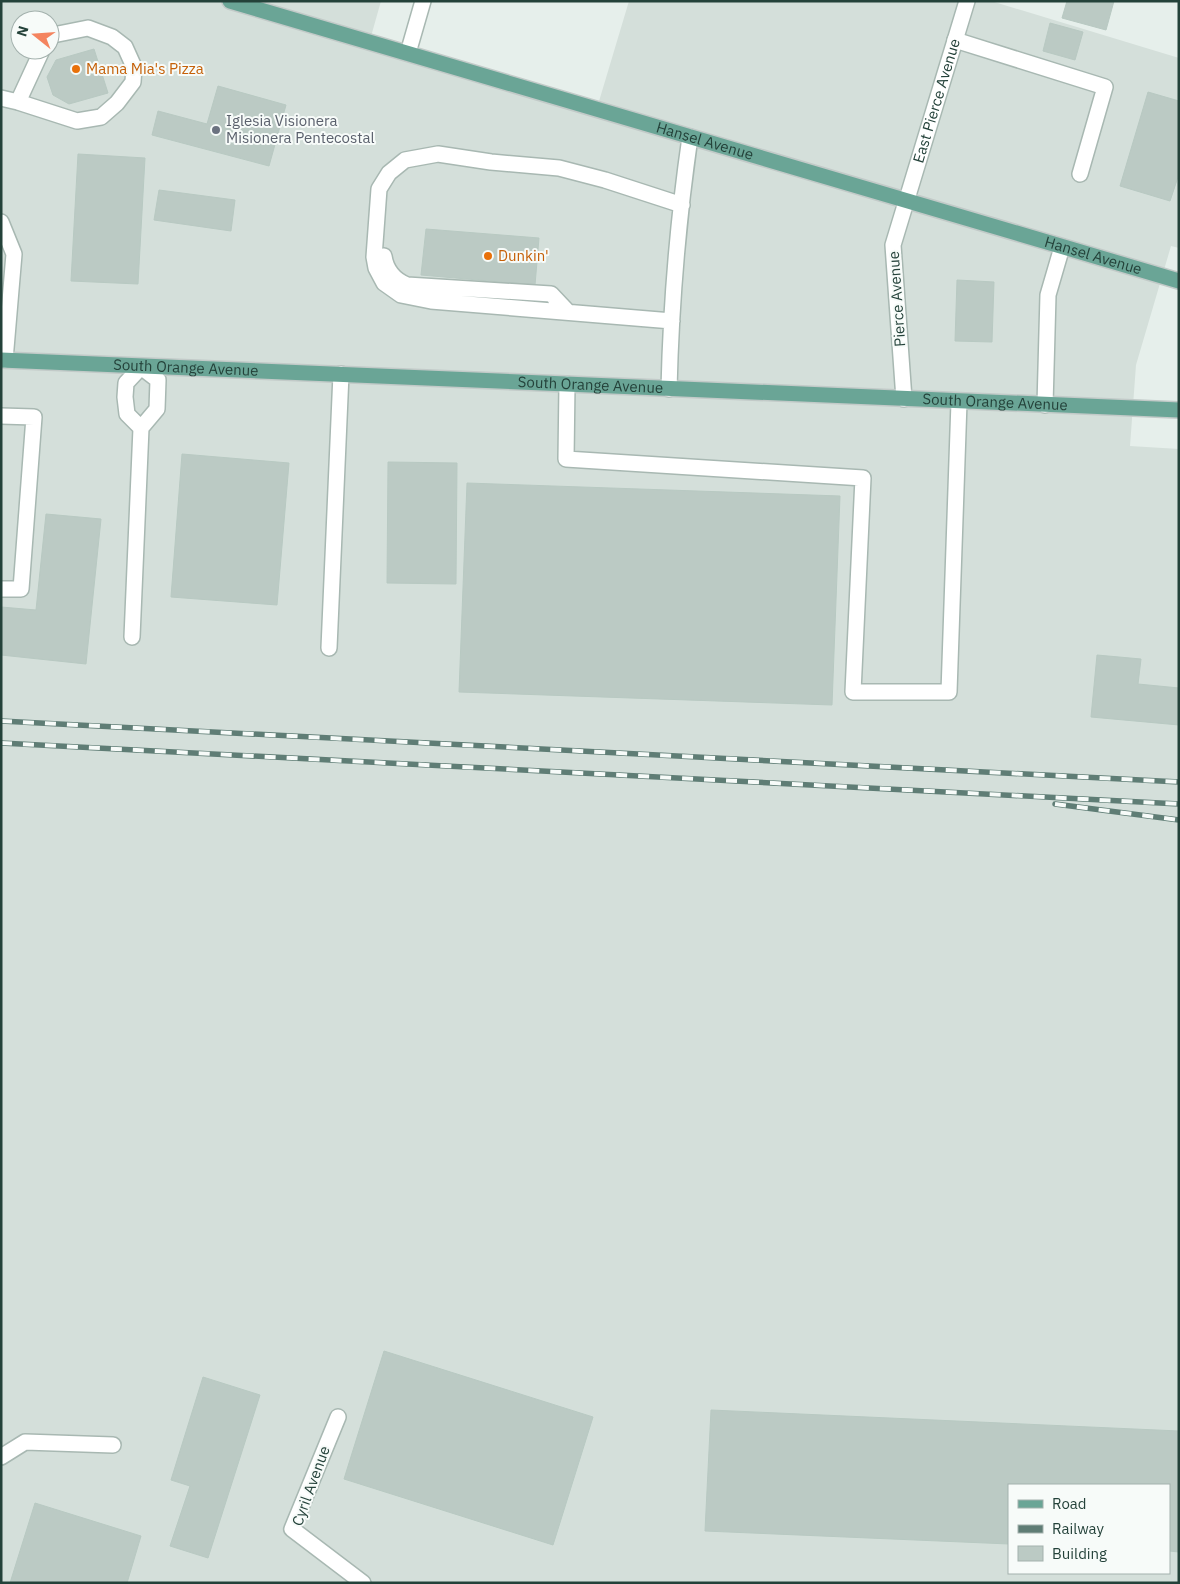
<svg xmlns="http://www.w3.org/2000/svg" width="1180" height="1584" font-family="'IBM Plex Sans',sans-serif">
<rect width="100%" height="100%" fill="#e6efeb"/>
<path fill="#d4dfda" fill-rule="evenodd" d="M1 1H381L370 40 597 108 629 1H991L1179 58V248L1171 246 1136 365 1130 446 1179 449V1583H1ZM20 20H50V50H20ZM1009 1485H1169V1573H1009Z"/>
<path fill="#bbcac4" stroke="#b8c9c2" d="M1067 1H1114L1106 30 1062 18Z
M1050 23 1083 32 1075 60 1043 51Z
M94 49 108 93 69 104 53 95 47 77 56 60Z
M218 86 286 105 269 166 152 135 158 111 207 124Z
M1148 92 1179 101V174L1170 201 1120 186Z
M78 154 145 158 138 284 71 281Z
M159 190 235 200 231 231 154 220Z
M426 229 539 238 535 285 421 275Z
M957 280 994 282 992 342 955 341Z
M182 454 289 463 277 605 171 597Z
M388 462 457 463 456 584 387 583Z
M467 483 840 496 832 705 459 692Z
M46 514 101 519 86 664 1 655V607L36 610Z
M1097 655 1141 659 1138 684 1179 688V725L1091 717Z
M384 1351 593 1417 553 1545 344 1479Z
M203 1377 260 1395 208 1558 170 1546 190 1486 171 1480Z
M711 1410 1179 1431V1552L1169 1551V1485H1009V1544L705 1531Z
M35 1503 141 1536 127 1583H10Z"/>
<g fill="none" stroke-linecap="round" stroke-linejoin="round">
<defs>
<path id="lane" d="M955 40 1105 87 1080 174
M1 98 18 102 77 121 101 117 117 103 133 82 134 67 125 47 112 37 88 28 53 35 50 39
M18 102 42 50
M1 222 14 254 5 360
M384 256C386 270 395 280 407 285L551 294 568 312
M672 321 431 301 401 295 384 283 376 268 374 257 379 189 389 173 405 160 438 154 491 162 559 168 605 180 682 205
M567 384 566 459 863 478 853 692H949L959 402
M669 389C671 305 678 220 690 137
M1045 405 1048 295 1062 247
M1 416 34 417 21 589H1
M132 637 141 428 157 409 158 380 141 367 126 383 125 397 127 414 141 428
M329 648 341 374
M1 1457 25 1442 113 1445"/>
<g id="street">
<path d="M408 53 423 1"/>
<path id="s1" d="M904 399 893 245 967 1"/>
<path d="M338 1417 292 1529 363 1583"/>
</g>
<g id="primary">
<path id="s2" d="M230 1 1179 281"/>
<path id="s3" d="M1 360 1179 410"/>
</g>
</defs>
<use href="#lane" stroke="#a8b8b2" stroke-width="18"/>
<use href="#street" stroke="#a8b8b2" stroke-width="18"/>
<use href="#primary" stroke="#c2cac8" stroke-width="18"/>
<use href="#lane" stroke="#fff" stroke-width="15"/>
<use href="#street" stroke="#fff" stroke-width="15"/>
<use href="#primary" stroke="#6aa596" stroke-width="15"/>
<defs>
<path id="rail" d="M1 721 1179 782
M1 743 1179 804
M1055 804 1179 820"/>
</defs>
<use href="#rail" stroke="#5f7d75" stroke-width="5.5"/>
<use href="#rail" stroke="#f7fbf9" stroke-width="4" stroke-dasharray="11" stroke-linecap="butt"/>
</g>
<g fill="#e8710a" stroke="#f7fbf9" stroke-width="2">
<circle cx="76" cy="69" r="5"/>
<circle cx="488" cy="256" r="5"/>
</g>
<circle fill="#6b7280" stroke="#f7fbf9" stroke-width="2" cx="216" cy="130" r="5"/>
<g text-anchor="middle" stroke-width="4" stroke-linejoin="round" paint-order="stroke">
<g font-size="15" fill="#c56008" stroke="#f7fbf9" text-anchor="start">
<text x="86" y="74">Mama Mia's Pizza</text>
<text x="498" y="261">Dunkin'</text>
</g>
<g font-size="15" fill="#24423a" stroke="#f7fbf9">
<text dy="5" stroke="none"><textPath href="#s1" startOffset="305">East Pierce Avenue</textPath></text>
<text dy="5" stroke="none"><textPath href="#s2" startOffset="495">Hansel Avenue</textPath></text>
<text dy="5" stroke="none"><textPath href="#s2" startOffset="900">Hansel Avenue</textPath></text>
<text transform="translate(897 299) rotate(-94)" y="5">Pierce Avenue</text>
<text dy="5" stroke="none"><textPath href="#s3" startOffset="185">South Orange Avenue</textPath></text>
<text dy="5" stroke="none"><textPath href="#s3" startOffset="590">South Orange Avenue</textPath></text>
<text dy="5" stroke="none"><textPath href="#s3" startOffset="995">South Orange Avenue</textPath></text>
<text transform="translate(311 1486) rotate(-70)" y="5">Cyril Avenue</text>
</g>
<g font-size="15" fill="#5b616d" stroke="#f7fbf9" text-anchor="start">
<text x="226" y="126">Iglesia Visionera<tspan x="226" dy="17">Misionera Pentecostal</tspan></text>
</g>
</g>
<rect width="1180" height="1584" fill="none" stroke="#24423a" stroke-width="5"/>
<rect x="1008" y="1484" width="162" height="90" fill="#f7fbf9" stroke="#a3b1ad"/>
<rect x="1018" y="1500" width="25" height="8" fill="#6aa596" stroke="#a3b1ad"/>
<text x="1052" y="1509" font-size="15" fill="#24423a">Road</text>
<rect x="1018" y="1525" width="25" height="8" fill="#5f7d75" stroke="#a3b1ad"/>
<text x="1052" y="1534" font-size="15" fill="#24423a">Railway</text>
<rect x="1018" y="1546" width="25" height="15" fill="#bbcac4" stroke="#a3b1ad"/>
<text x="1052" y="1559" font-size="15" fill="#24423a">Building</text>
<g transform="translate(35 35) rotate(287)"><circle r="24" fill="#f7fbf9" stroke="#a3b1ad"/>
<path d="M0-4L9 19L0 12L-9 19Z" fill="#f4845f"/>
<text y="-8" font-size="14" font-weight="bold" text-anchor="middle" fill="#24423a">N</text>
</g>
</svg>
